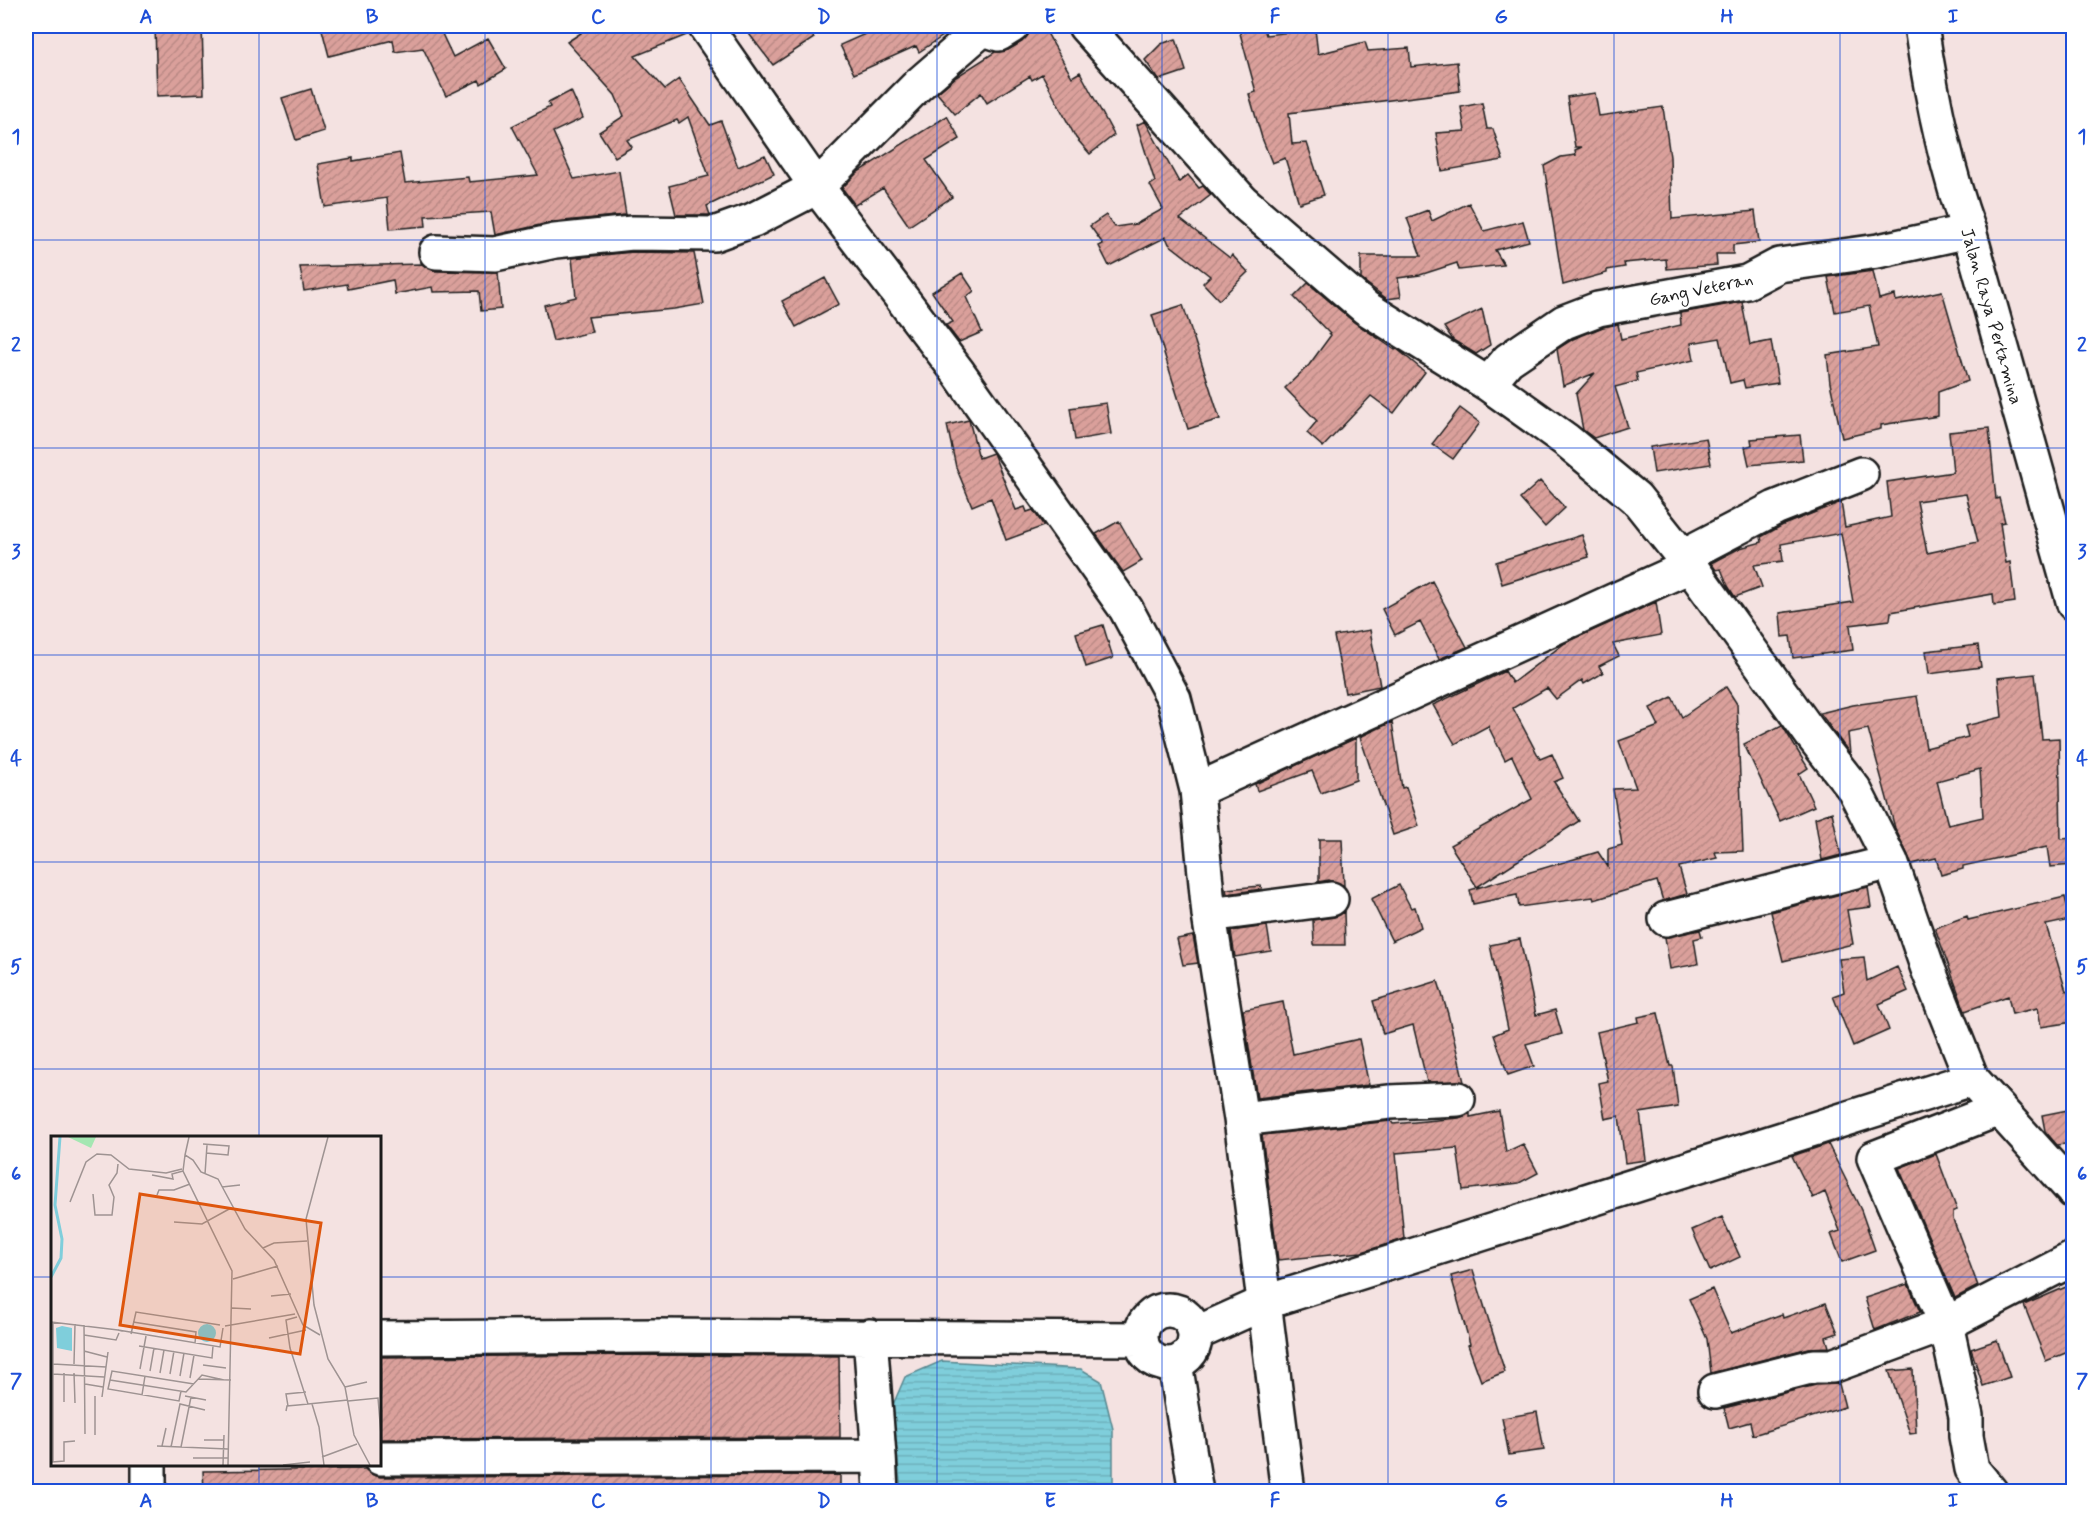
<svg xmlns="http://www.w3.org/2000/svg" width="2099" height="1517" font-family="Mynerve,sans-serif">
<defs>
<pattern id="water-rules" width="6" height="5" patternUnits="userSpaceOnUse" patternTransform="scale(1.5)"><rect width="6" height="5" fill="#7fcedb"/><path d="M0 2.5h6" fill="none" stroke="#6db0bb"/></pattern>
<pattern id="building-hatch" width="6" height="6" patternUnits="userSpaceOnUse" patternTransform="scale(1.5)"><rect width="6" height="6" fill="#daa09b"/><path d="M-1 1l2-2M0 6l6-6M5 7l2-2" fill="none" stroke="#ba8985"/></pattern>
</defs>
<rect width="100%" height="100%" fill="#f4e2e1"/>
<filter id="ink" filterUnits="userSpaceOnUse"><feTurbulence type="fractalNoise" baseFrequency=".0167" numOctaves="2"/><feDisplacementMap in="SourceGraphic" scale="12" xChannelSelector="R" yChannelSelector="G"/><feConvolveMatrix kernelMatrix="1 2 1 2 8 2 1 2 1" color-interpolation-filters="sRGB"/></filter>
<g filter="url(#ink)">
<path fill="url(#water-rules)" stroke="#57878f" stroke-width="1.5" d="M942 1361 1081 1369 1101 1381 1113 1429V1491H901L892 1407 905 1377Z"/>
<path fill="url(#building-hatch)" stroke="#1c1c1c" stroke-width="1.5" fill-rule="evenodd" d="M155 26H202L204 94 157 96Z
M321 26H441L443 36 453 57 488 38 506 69 481 84 479 80 446 96 423 48 395 52 393 40 329 56Z
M575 26H687L689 34 635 56 665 89 679 79 710 125 721 121 738 167 765 155 774 174 707 206 710 215H676L669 186 709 176 688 117 679 123 677 120 627 140 632 147 615 157 599 132 624 116 615 95 567 42 581 33Z
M743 26H806L814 38 773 65Z
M883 26H958L919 52 916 46 854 74 840 45Z
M1031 26H1043L1072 77 1080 72 1114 135 1090 154 1076 138 1042 74 1032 80 1030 76 987 103 981 93 955 114 937 93 956 77 995 52 1008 50 1022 42 1028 35Z
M1238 26H1263L1266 35 1315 29 1318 54 1365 42 1368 51 1409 48 1411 67 1457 62 1460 91 1289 113 1292 144 1307 143 1324 195 1299 203 1285 158 1272 163 1262 138 1249 94 1256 92Z
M1176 39 1186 71 1159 80 1145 60 1161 44Z
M311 89 324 131 296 140 282 98Z
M571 91 583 118 553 132 574 179 619 171 626 215 553 222 495 235 491 212 425 216 426 226 390 229 387 198 325 207 318 164 353 158V161L400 153 405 183 468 177 469 182 538 175 512 126 550 107 548 103Z
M1595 93 1599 116 1663 107 1670 157 1672 219 1755 211 1759 242 1733 245V254H1716L1717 265 1667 269 1666 259 1624 263 1625 267 1607 270V273L1563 285 1544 166 1561 157 1576 155 1575 150 1582 147H1575L1567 97Z
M1482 103 1487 129H1493L1503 160 1442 171 1436 133 1465 131 1461 107Z
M947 116 960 139 926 160 952 197 909 226 883 188 855 205 842 188 858 172Z
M1145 121 1179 182 1188 175 1199 188 1203 186 1211 195 1180 219 1230 258 1232 255 1248 272 1219 300 1203 283 1210 276 1169 244 1166 237 1109 266 1099 246 1103 244 1090 226 1106 215 1115 227 1136 224 1163 209 1150 185 1155 182 1137 125Z
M1469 203 1484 231 1523 221 1529 241 1495 250 1504 265 1459 270 1457 263 1420 275 1398 278 1401 297 1387 299 1361 279V256H1421L1407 218 1428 210 1432 221Z
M633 252 694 253 704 304 674 309 588 317 592 332 553 341 544 305 576 297 572 258Z
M422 264 435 271 498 272 501 309 481 311 479 291 433 292 432 287 395 294 393 280 348 289 347 284 304 291 300 267Z
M1873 271 1879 299 1895 295 1896 301 1942 291 1968 381 1938 392V416L1881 425V429L1842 438 1830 383 1827 355 1878 347 1869 306 1835 312 1828 277Z
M962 273 974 291 966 297 982 332 959 342 946 325 953 322 932 292Z
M825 278 839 304 796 327 782 301Z
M1308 283 1354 322 1395 350 1397 349 1425 372 1394 413 1371 396 1323 447 1307 433 1317 421 1285 388 1309 365 1331 335 1294 297Z
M1742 302 1750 345 1771 341 1778 383 1745 388 1743 380 1730 383 1720 338 1691 343 1694 360 1636 373 1638 381 1615 387 1628 427 1594 438 1583 430 1576 394 1595 373 1563 386 1557 349 1573 339 1603 327 1618 324 1621 339 1681 325 1680 313Z
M1183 305 1220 419 1188 429 1152 315Z
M1482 309 1490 345 1476 354 1453 340 1444 327Z
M1106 403 1111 434 1075 440 1070 408Z
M1460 408 1480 423 1453 459 1432 444Z
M969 420 979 458 993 453 1016 510 1025 507 1027 512 1033 510 1044 526 1006 540 991 498 972 506 956 467 947 425Z
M1989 428 1996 499 1999 498 2005 522 2000 523 2006 563 2010 562 2015 602 1994 605 1993 594 1891 612 1890 620 1850 625 1853 650 1793 658 1790 636 1782 637 1780 613 1853 602 1841 533 1781 544 1783 561 1754 565 1762 587 1735 597 1728 586 1721 569 1716 570 1711 563 1740 548 1762 542 1761 537 1783 525 1841 502 1845 527 1891 517 1887 482 1953 472 1949 432ZM1966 494 1978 542 1927 553 1917 501Z
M1800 435 1803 460 1749 465 1745 447 1752 445 1751 439Z
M1706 438 1711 464 1654 473 1650 447Z
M1540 481 1565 508 1545 527 1520 499Z
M1119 521 1142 561 1123 572 1096 534Z
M1582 535 1589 557 1502 584 1496 562Z
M1432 581 1467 647 1439 659 1420 622 1395 635 1382 609Z
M1656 602 1661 635 1613 644 1619 656 1599 666 1603 673 1584 684 1582 680 1556 699 1547 688 1513 708 1540 759 1552 754 1563 778 1554 782 1579 821 1477 887 1450 845 1532 799 1512 756 1505 760 1488 726 1455 744 1433 705 1505 671 1512 683 1565 643Z
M1103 625 1113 658 1086 667 1076 633Z
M1370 630 1380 686 1345 693 1334 636Z
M1978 645 1981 667 1929 674 1926 651Z
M2035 674 2042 739 2059 738 2061 839 2073 838V865L2050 867 2047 847 1963 866V869L1941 875 1936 858 1912 864 1895 828 1868 729 1848 733 1850 754 1820 713 1853 705 1917 696 1926 748 1968 737 1965 726 2002 717 1998 678ZM1980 769 1983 817 1948 825 1937 781Z
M1726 687 1737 704 1743 851 1715 852 1717 858 1679 867 1687 894 1663 901 1657 881 1594 900 1593 897 1519 907 1517 895 1473 904 1470 890 1598 852 1608 867V849L1622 845 1613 789 1636 788 1619 741 1659 726 1650 708 1672 697 1682 717Z
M1392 722 1402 788 1406 787 1419 826 1393 835 1360 737Z
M1782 725 1808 768 1799 774 1814 806 1780 821 1744 744Z
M1356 738V780L1321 793 1312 771 1257 791 1255 784Z
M1832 812 1841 855 1822 860 1815 818Z
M1319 839H1342L1344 886 1329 880 1312 883 1319 882Z
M1399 885 1411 908 1415 907 1421 927 1392 941 1371 899Z
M1261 886 1262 889 1227 894 1226 889Z
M1868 887 1871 907 1847 910 1853 944 1783 961 1771 912Z
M2065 897 2070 920 2046 925 2066 991 2073 990V1022L2041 1027 2038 1008 2012 1014 2008 996 1965 1011 1935 928 1967 916 1968 920Z
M1344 912 1345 945H1314L1313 920 1334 917Z
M1267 926 1271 951 1235 957 1231 931Z
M1700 930 1702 937 1694 939 1698 964 1670 969 1665 937Z
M1193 936 1198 963 1183 965 1177 939Z
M1520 939 1536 1015 1555 1010 1562 1034 1526 1044 1534 1066 1508 1075 1494 1035 1508 1029 1490 945Z
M1864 957 1867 981 1897 967 1908 991 1879 1004 1889 1030 1853 1046 1833 996 1844 992 1839 959Z
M1438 981 1448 1014 1464 1082H1427L1413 1025 1383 1034 1373 1001Z
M1283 1002 1293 1054 1359 1039 1369 1085 1257 1098 1243 1010Z
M1658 1013 1670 1066H1673L1678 1107 1640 1113 1646 1160 1625 1163 1619 1116 1605 1119 1599 1083 1608 1081 1597 1032 1639 1022 1638 1017Z
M2073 1109V1143L2057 1145 2045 1131 2042 1115Z
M1499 1111 1506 1152 1523 1144 1538 1173 1519 1183 1463 1190 1457 1148 1396 1153 1404 1239 1362 1252 1278 1260 1262 1135 1391 1121 1393 1124 1459 1118 1470 1113V1117Z
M1828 1144 1861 1210 1875 1250 1842 1262 1831 1234 1840 1231 1825 1192 1813 1198 1792 1156Z
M1936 1154 1957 1210 1953 1211V1219L1978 1286 1955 1298 1899 1168Z
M1722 1217 1740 1257 1710 1271 1692 1230Z
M1473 1270 1505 1372 1481 1381 1468 1345 1470 1344 1451 1276Z
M1908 1284 1920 1312 1875 1330 1865 1298Z
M2073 1284V1350L2046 1361 2024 1305Z
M1712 1289 1731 1333 1782 1314 1783 1318 1826 1303 1838 1333 1826 1337 1829 1347 1809 1348 1711 1373 1707 1339 1689 1299Z
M1997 1340 2010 1377 1983 1386 1971 1349Z
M655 1355 839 1356 840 1437 380 1439V1357Z
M1913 1369 1916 1433 1910 1434 1889 1371Z
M1839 1384 1845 1407 1753 1435 1750 1422 1729 1428 1724 1408 1816 1385Z
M1537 1412 1544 1450 1509 1455 1502 1418Z
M346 1469H365L371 1474 380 1477 840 1475V1491H204L203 1471Z"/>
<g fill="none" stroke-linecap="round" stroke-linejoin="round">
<defs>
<path id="minor" d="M705 26 817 187 958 372 1126 609 1174 699 1197 790 1209 915 1241 1119 1288 1492
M1085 26 1242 201 1366 308 1488 384 1566 440 1636 498 1690 566 1811 734 1854 789 1891 862 1928 969 1972 1079 2074 1192
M436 252 495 254 555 241 632 233 714 234 753 220 817 187 918 85 978 33 987 30 999 34 1012 26
M1488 384 1508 360 1564 322 1598 309 1747 282 1779 265 1878 251 1969 231
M1683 556 1775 508 1861 474
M1197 790 1690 566
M1209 915 1331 899
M1666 919 1891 862
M1241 1119 1390 1102 1458 1099
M1141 1337a27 27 0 1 1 54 0a27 27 0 1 1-54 0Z
M1195 1334 1266 1302 1972 1079
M870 1336 879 1456
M380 1338 655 1336 1141 1339
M1175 1363 1196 1492
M1715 1391 1814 1366H1832L1946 1324 2074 1258
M380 1458 879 1456 881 1492
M149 1492V1464
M1991 1492 1972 1469 1966 1436V1416L1946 1324 1874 1158 1999 1109"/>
<path id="major" d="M1921 26C1931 94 1945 166 1969 231L2074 604"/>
</defs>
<use href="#minor" stroke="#1c1c1c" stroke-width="38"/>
<use href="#major" stroke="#1c1c1c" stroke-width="38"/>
<use href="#minor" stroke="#fff" stroke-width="33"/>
<use href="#major" stroke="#fff" stroke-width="33"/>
</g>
</g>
<path fill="none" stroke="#1d4ed8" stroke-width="1.5" stroke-opacity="0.55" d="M259 26V1138M485 26V1492M711 26V1492M937 26V1492M1162 26V1492M1388 26V1492M1614 26V1492M1840 26V1492M26 240H2074M26 448H2074M26 655H2074M26 862H2074M26 1069H2074M26 1277H52M380 1277H2074M259 1464V1492"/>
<g text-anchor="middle" stroke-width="4.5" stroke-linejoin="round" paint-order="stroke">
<g font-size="18" fill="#1c1c1c" stroke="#fff">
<text transform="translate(1701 289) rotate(-12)" y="6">Gang Veteran</text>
<text transform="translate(1992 316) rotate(74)" y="6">Jalan Raya Pertamina</text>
</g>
</g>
<g transform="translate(51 1136)">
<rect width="330" height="330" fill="#f4e2e1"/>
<path d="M17 1H45L40 12Z" fill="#a4e7b2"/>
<path d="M147 197a9 9 0 1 1 18 0a9 9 0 1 1-18 0ZM11 190 21 192V215L6 212 5 192Z" fill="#7fcedb"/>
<path fill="none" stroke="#7fcedb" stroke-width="3" d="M0 141 10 122 11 103 4 69 9 1"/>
<path fill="none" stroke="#9e9392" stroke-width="1.5" d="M138 1 134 19 142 24 150 36 167 43 194 93 223 124 252 189 269 199M277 1 255 83 263 169 277 223 294 251 303 299 319 329M152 8 178 10 177 19 155 17M134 19 132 35 181 135 177 329M154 38 156 9M101 39 122 43 121 38 132 35M171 51 189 49M42 58 44 79H61L63 61 58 49 66 37 67 28M106 59 108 54H123L139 48M19 66 35 26 46 18 60 19 78 33 115 37 131 33M123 86 151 88 180 72M212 112 223 107 256 105M182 143 227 130M220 160 240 158M181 172 200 173M246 181 235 184 239 212 257 268M0 186 67 194M2 186V326M82 186 145 196 144 207M33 189 34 298M174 190 244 178M71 195 67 194 169 211 172 192M80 198 85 176 169 189M33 199 65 204 68 197M218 202 255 194M88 210 161 222 162 210M33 215 56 221M2 228 55 231M23 228 24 188M152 229 175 232M89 233 95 200M99 235 103 212M23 237 24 267M109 237 113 214M2 238 53 241M119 238 123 215M129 240 133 217M139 242 143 219M147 243 180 244M59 244 135 256 151 239 173 244M34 248 52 251M294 251 316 246M130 255 128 265 57 253 61 235 143 248M91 259 94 240M44 260V299M134 260 155 264M51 261 57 216M297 265 327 262 330 299M13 266V237M261 268 268 291 273 329M237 270 235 258 255 256M235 275 236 270 247 269 297 264M153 304H173M106 310 177 313M111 310 115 292M120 311 129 268 154 274M130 311 140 261M271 321 306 308M142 322H177M1 326 13 325V306L24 305M172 329 173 299M232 329 259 326"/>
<path fill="#de560d" fill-opacity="0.15" stroke="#de560d" stroke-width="3" d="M89 58 270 87 249 218 69 189Z"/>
<rect width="330" height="330" fill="none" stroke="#1c1c1c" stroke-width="3"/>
</g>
<rect width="2099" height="1517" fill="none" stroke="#fff" stroke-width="66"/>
<rect x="33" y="33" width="2033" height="1451" fill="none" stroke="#1d4ed8" stroke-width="2"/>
<g font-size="20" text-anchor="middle" font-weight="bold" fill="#1d4ed8">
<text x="146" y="23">A</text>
<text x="372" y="23">B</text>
<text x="598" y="23">C</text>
<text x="824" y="23">D</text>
<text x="1050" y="23">E</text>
<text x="1275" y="23">F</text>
<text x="1501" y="23">G</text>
<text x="1727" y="23">H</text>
<text x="1953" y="23">I</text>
<text x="16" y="143">1</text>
<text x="2082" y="143">1</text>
<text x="16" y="351">2</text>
<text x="2082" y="351">2</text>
<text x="16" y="558">3</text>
<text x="2082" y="558">3</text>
<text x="16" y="765">4</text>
<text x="2082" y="765">4</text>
<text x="16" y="973">5</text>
<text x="2082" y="973">5</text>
<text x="16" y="1180">6</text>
<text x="2082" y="1180">6</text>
<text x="16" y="1387">7</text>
<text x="2082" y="1387">7</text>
<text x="146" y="1507">A</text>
<text x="372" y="1507">B</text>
<text x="598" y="1507">C</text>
<text x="824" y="1507">D</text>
<text x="1050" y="1507">E</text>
<text x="1275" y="1507">F</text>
<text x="1501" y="1507">G</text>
<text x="1727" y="1507">H</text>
<text x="1953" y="1507">I</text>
</g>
</svg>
